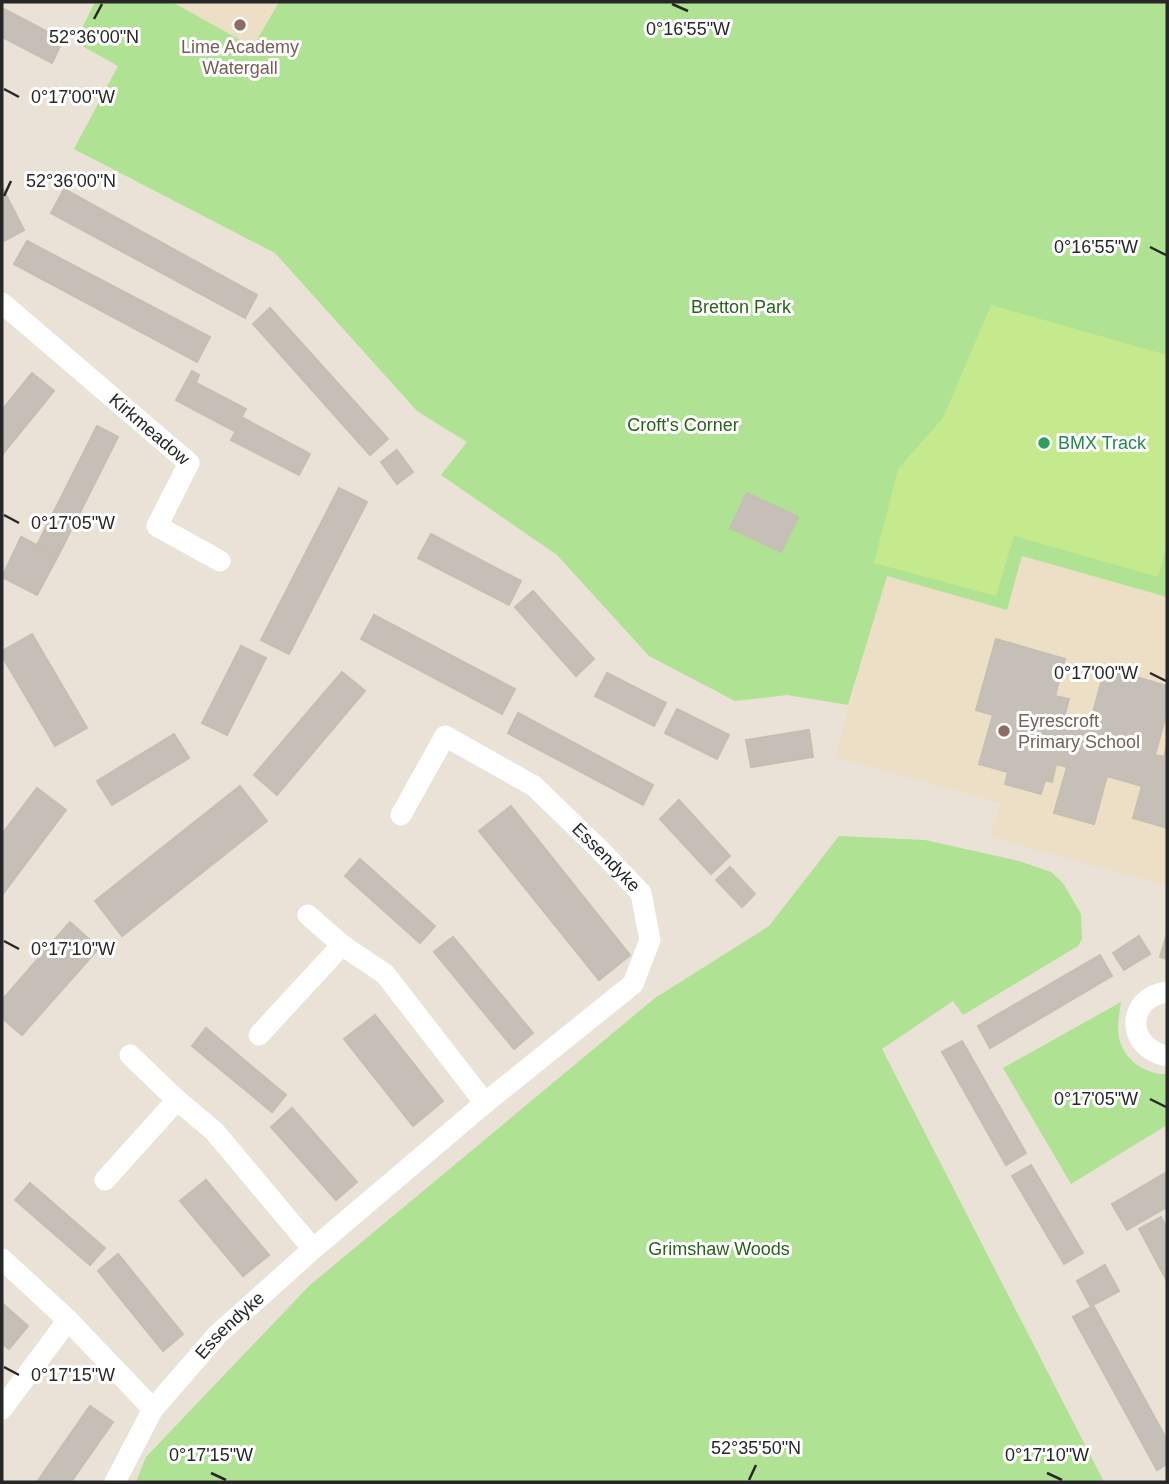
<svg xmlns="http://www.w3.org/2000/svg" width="1169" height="1484" font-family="Arial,sans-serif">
<rect width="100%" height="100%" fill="#eae2d7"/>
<path fill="#eddfc6" d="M172 2H279L254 48Z
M1022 556 1167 597V886L990 837 1000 803 835 757 886 575 1006 610Z"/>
<path fill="#afe292" d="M95 2H172L253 47 279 2H1167V597L1022 556 1007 610 887 576 848 705 787 695 735 701 649 656 557 555 441 475 467 442 417 411 275 253 74 149 118 66 75 42Z
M839 836 925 840 1019 861 1051 872 1063 883 1081 914 1082 939 1078 946 963 1015 953 1001 882 1049 1104 1482H136L146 1457 309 1286 655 998 769 926Z
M1121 1002C1119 1015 1116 1029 1120 1041 1125 1061 1147 1075 1167 1074V1125L1071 1184 1003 1068Z"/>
<path fill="#c4ea8d" d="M991 305 1167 355V544L1158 577 1014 536 996 596 874 563 898 469 943 418Z"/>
<path fill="#c5bfb7" stroke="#c5beb2" stroke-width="2" d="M2 8 63 40 52 63 2 37Z
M2 187 24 230 2 242Z
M64 189 257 295 245 318 51 213Z
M27 241 210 337 197 362 14 264Z
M270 308 388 439 370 455 253 324Z
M192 371 199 375 196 383 246 409 234 431 176 400Z
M32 373 54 391 2 455V410Z
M243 418 310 454 299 475 231 440Z
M97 426 118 437 58 556 37 545Z
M397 450 413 472 397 484 381 462Z
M339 488 367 502 289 654 261 640Z
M747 493 798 517 781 552 730 528Z
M431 534 521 581 509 605 418 558Z
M21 537 58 556 37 595 2 577Z
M533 591 594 659 576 676 515 607Z
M374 615 515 689 502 714 361 639Z
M32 634 87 728 55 746 2 656V651Z
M996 639 1065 659 1055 696 1069 699 1064 717 1090 724 1105 668 1167 686V711L1155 755 1164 757 1167 744V828L1133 818 1142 786 1107 776 1094 824 1054 813 1067 767 1056 764 1052 782 1045 780 1041 794 1005 784 1008 772 979 764 993 715 976 710Z
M241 646 266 658 227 735 202 723Z
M342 672 365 691 277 795 254 775Z
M607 673 666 703 654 726 595 696Z
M677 709 729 735 717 759 665 733Z
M518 713 653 785 643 805 508 733Z
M809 730 813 757 751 767 746 740Z
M174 734 189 758 112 805 97 781Z
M240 786 267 821 122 936 95 901Z
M37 788 66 810 2 895V834Z
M679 800 730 856 711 874 660 819Z
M511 806 630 955 599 980 479 831Z
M360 859 435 926 420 943 345 876Z
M730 867 755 894 742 907 716 880Z
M70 922 99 948 22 1035 2 1018V1000Z
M1167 933V959L1160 957Z
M1139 936 1150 954 1124 970 1113 953Z
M453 937 533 1033 514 1049 434 952Z
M1100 955 1112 976 990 1048 978 1026Z
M375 1015 443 1101 413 1126 344 1039Z
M206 1028 286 1095 272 1112 192 1046Z
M962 1041 1026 1153 1006 1165 942 1052Z
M292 1108 357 1182 336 1200 271 1127Z
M1031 1165 1083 1253 1064 1264 1012 1176Z
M1167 1172V1207L1127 1230 1112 1204Z
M206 1180 269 1255 243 1276 180 1201Z
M30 1183 105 1248 90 1265 15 1200Z
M1161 1217 1167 1228V1281L1139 1229Z
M118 1254 183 1334 163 1351 98 1271Z
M1105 1265 1119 1291 1093 1305 1167 1440V1464L1157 1470 1073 1317 1091 1307 1077 1281Z
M2 1303 28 1326 9 1349 2 1344Z
M90 1406 113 1422 71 1482H37Z"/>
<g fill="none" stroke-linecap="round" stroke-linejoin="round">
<g stroke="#fff" stroke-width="21">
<path id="s1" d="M2 303 189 463 157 526 220 561"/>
<path id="s2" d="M401 815 445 736 534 786 599 849 641 893 650 940 633 984 485 1103"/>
<path d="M308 915 342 945 385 974 485 1103 313 1249"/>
<path d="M1167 992C1125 998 1126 1048 1167 1056"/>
<path d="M259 1035 342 945"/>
<path d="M105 1180 177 1100"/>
<path d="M2 1259 68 1320"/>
<path d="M2 1409 68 1320 153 1409"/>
<path id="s3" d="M115 1482 153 1409 218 1334 313 1249 214 1131 177 1100 130 1055"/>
</g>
</g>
<path fill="none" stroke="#272727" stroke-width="2.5" d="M672 4 688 11M94 19 102 4M4 89 19 97M4 196 11 181M1150 247 1166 255M4 515 19 523M1150 673 1166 681M4 941 19 949M1150 1099 1166 1107M4 1367 19 1375M211 1473 226 1480M1047 1473 1062 1480M749 1480 756 1465"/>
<g fill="#8d6e63" stroke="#fff" stroke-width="2.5">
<circle cx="240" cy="25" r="7"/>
<circle cx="1004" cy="731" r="7"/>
</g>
<circle fill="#2e9e5b" stroke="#fff" stroke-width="2.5" cx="1044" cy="443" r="7"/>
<g text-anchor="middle" stroke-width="6" stroke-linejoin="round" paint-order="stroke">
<g font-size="18" fill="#785e54" stroke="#fff">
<text x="240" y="53">Lime Academy<tspan x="240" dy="21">Watergall</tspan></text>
<text x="1018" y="727" text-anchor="start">Eyrescroft<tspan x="1018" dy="21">Primary School</tspan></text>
</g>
<g font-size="18" fill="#286318" stroke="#fff">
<text x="741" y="313">Bretton Park</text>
<text x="683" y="431">Croft's Corner</text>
<text x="719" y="1255">Grimshaw Woods</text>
</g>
<g font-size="18" fill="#272727" stroke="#fff">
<text dy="6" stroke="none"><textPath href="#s1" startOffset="194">Kirkmeadow</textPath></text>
<text dy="6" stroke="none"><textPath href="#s2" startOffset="294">Essendyke</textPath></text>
<text dy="6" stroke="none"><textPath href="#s3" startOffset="196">Essendyke</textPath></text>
</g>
<g font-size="18" fill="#27864d" stroke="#fff" text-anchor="start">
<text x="1058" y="449">BMX Track</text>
</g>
</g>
<g font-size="18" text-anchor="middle" fill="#272727" stroke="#fff" stroke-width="6" stroke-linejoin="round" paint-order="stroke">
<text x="688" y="35">0°16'55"W</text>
<text x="94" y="43">52°36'00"N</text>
<text x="73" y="103">0°17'00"W</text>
<text x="71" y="187">52°36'00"N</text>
<text x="1096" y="253">0°16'55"W</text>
<text x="73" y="529">0°17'05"W</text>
<text x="1096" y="679">0°17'00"W</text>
<text x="73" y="955">0°17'10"W</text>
<text x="1096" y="1105">0°17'05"W</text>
<text x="73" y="1381">0°17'15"W</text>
<text x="756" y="1454">52°35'50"N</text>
<text x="211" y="1461">0°17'15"W</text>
<text x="1047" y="1461">0°17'10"W</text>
</g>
<rect width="1169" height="1484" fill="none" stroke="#272727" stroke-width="7"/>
</svg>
